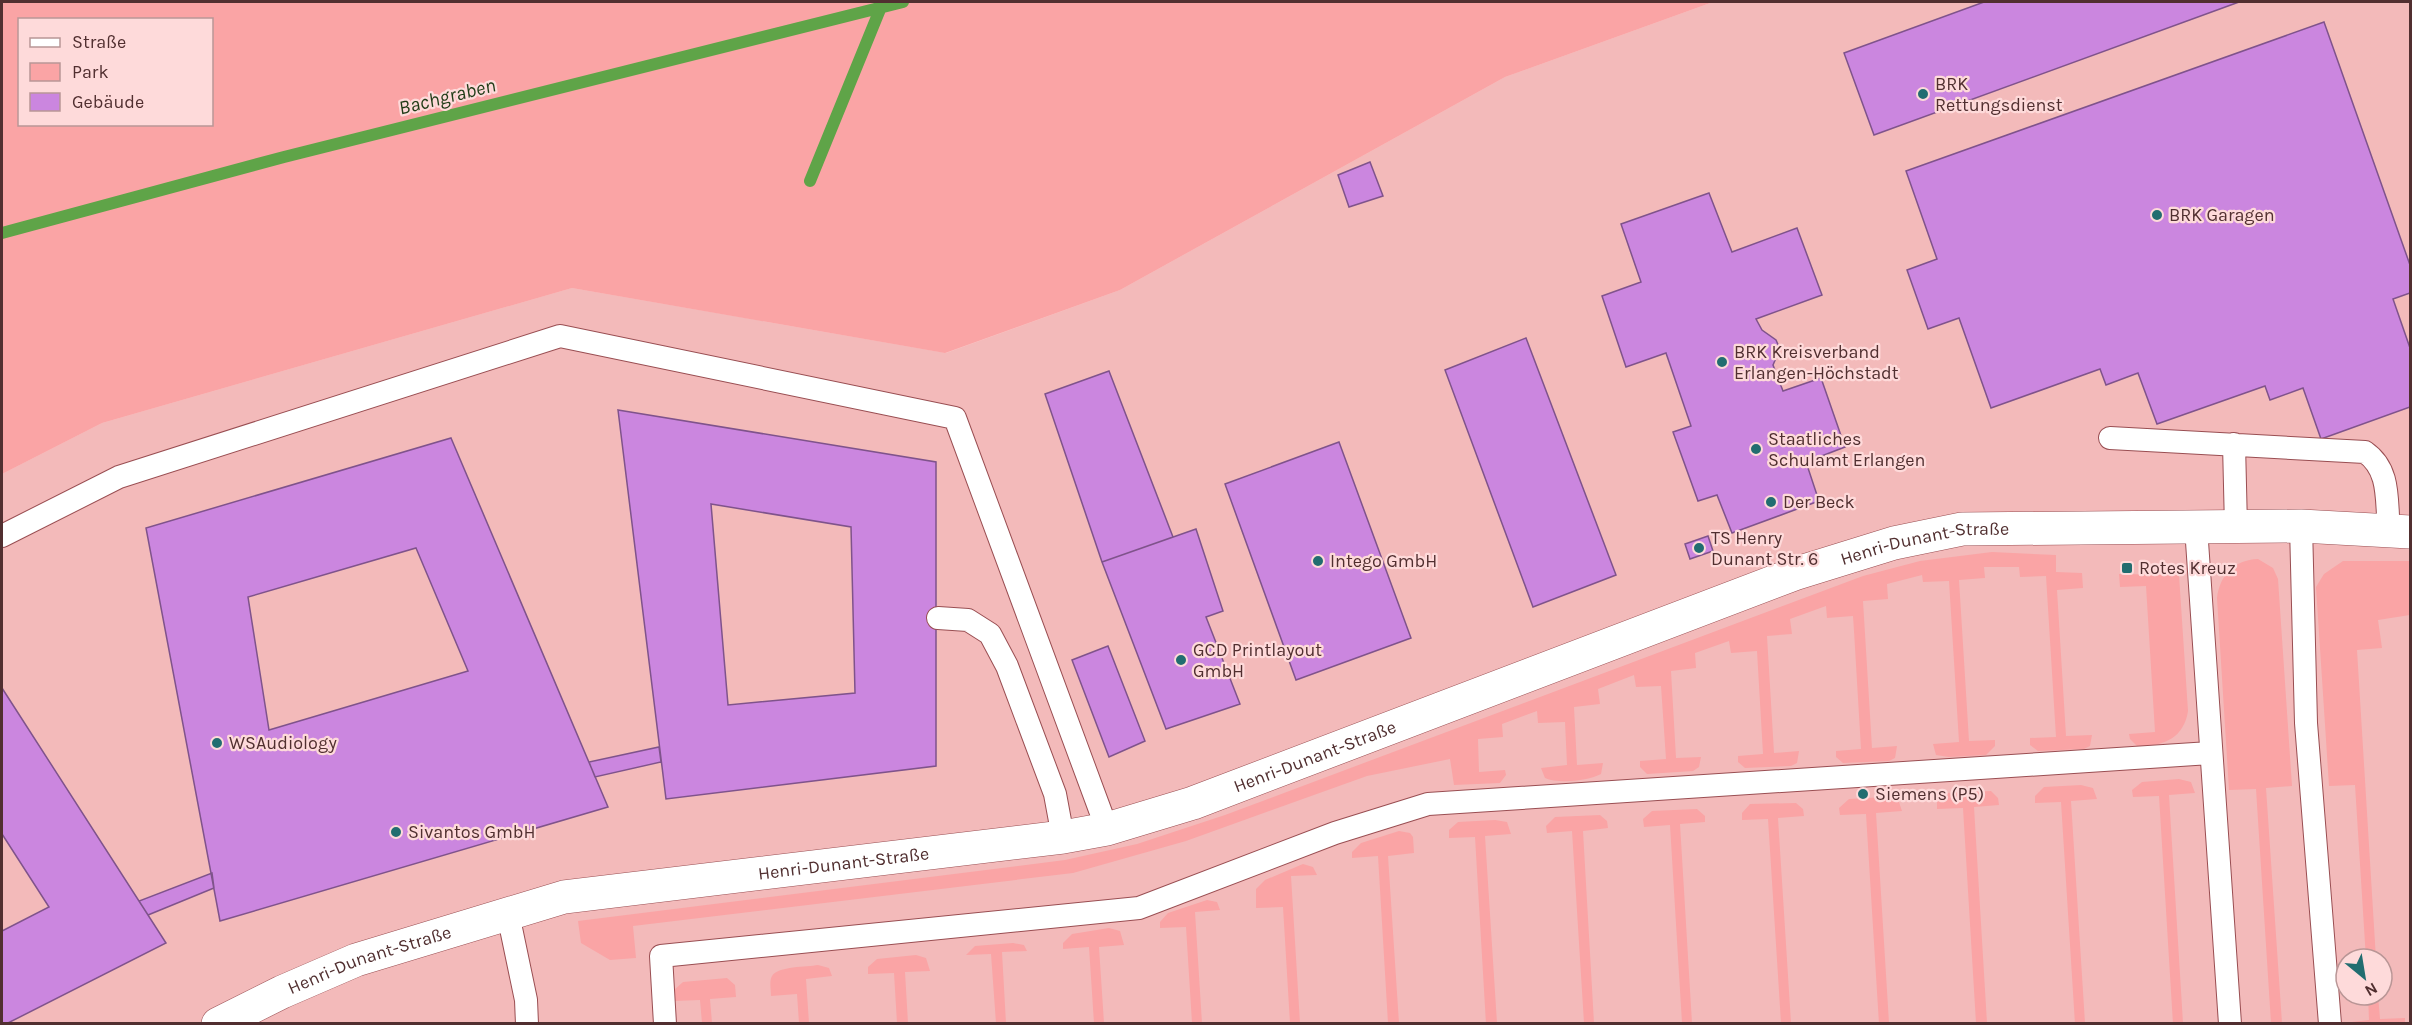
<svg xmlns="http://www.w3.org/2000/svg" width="2412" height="1025" font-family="Karla,sans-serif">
<rect width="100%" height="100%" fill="#fcc8c8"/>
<path fill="#f3baba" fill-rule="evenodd" d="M1713 2H2410V1023L2 1024V474L102 423 572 288 946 353 1120 290 1505 77ZM2346 959H2382V995H2346Z"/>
<path fill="#faa4a5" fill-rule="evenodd" d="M2 2H1713L1505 77 1120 290 945 353 572 288 102 423 2 474ZM20 20H212V124H20Z
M1992 552 2056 555V572L2082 573 2083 588 2057 590 2066 736 2092 735 2090 746 2084 749 2038 751 2030 745V738L2056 737 2046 576 2020 577 2019 567H1984L1985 578 1959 580 1969 741 1995 740V746L1986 755 1949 757 1936 755 1933 744 1959 742 1949 581 1923 582 1922 575 1887 584 1888 599 1863 601 1872 748 1897 746 1895 758 1889 761 1843 763 1836 757V751L1861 749 1854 631 1853 616 1827 618 1826 606 1790 619 1792 634 1767 636 1774 753 1799 751 1797 763 1791 766 1745 768 1738 762V756L1763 754 1757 651 1731 653 1729 641 1695 653 1696 668 1671 671 1676 758 1701 757 1699 767 1693 771 1647 774 1640 767V761L1666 759 1661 686 1636 687 1634 675 1598 689 1600 704 1574 707 1577 765 1603 763 1601 774C1588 781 1558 784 1545 778L1541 768 1567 765 1565 722 1538 723 1537 711 1502 724 1503 737 1478 739 1479 772 1505 770 1506 775 1500 783 1454 785 1450 759 1367 776 1186 841 1073 873 633 926 636 958 610 960 581 943 578 921 1065 860 1137 844 1225 815 1863 576 1920 561Z
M2258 559 2273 568 2278 579 2292 786 2266 788 2282 1023H2271L2256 789 2229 790 2217 598C2220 575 2234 560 2258 559Z
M2343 561H2410V615L2378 620 2382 648 2357 650 2376 959H2366L2355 785 2329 786 2316 587 2324 574Z
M2119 574 2179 575 2188 711C2184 738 2163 747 2137 746L2130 739 2129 734 2155 732 2146 586 2120 587Z
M2179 779 2191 782 2195 793 2169 795 2183 1023 2173 1024 2159 796 2133 797 2132 790 2142 782Z
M2081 785 2093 788 2097 799 2071 801 2085 1023 2075 1024 2061 802 2035 803V796L2044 787Z
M1991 791 1998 798 1999 805 1974 807 1987 1023H1976L1963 808 1937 809V802L1946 793Z
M1886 797 1898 799 1902 811 1876 813 1889 1023 1879 1024 1866 814 1840 815 1839 808 1849 799Z
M1796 803 1803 809 1804 816 1778 818 1791 1023H1781L1768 819 1742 820V813L1750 804Z
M1697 809 1705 816V822L1680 824 1692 1023H1682L1670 825 1644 827 1643 819 1652 811Z
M1600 815 1607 821 1608 828 1583 831 1594 1023H1584L1572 831 1547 833 1546 826 1555 817Z
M1495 820 1507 822 1511 834 1485 836 1497 1023 1486 1024 1475 837 1449 838V830L1458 822Z
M1399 831 1410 833 1413 837 1414 853 1388 856 1399 1023H1388L1378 856 1352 858V852L1361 843Z
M1303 864 1313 867 1317 875 1291 876 1300 1023H1290L1283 907 1256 908V889L1265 880Z
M1207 900 1217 902 1220 910 1195 912 1202 1023H1192L1186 927 1160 928V922L1168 913Z
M1109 928 1120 931 1124 945 1099 947 1104 1023H1094L1089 947 1063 949V943L1072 934Z
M1013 943 1024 945 1027 951 1002 952 1006 1023H996L991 954 966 955 975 946Z
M916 955 926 958 930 971 905 972 908 1023H897L894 973 868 974V967L877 959Z
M818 965 829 968 832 976 806 979 809 1023H799L797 994 771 996C771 990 769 981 772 976 778 966 807 967 818 965Z
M727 978 735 985 736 997 710 999 712 1023H702L700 1000 674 1001V990L683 982Z
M2368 995H2378L2380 1019 2405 1018V1023H2343L2369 1020Z"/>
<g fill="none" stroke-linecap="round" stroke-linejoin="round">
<path stroke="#5fa448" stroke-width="12" d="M810 181 881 7
M2 233 284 157 903 2"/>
</g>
<path fill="#cb86df" stroke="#7f538b" stroke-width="1.5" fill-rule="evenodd" d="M1984 2H2239L1874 135 1844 53Z
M2324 22 2410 265V293L2393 299 2410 348V407L2321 439 2303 388 2270 400 2265 386 2157 424 2138 373 2106 385 2100 369 1991 408 1959 318 1928 329 1907 270 1937 259 1906 171Z
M1370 162 1383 196 1349 207 1338 175Z
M1709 193 1732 252 1797 228 1822 295 1756 319 1762 330 1776 340 1780 349 1773 365 1783 391 1821 378 1845 447 1806 462 1819 501 1732 533 1717 495 1698 501 1673 432 1691 426 1666 353 1626 367 1602 296 1641 282 1621 224Z
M1526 338 1616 575 1533 607 1445 370Z
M1109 371 1173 537 1102 562 1045 394Z
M618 410 936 462V766L666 799ZM711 504 851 527 855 693 728 705Z
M451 438 608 807 220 921 146 528ZM416 548 468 671 269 730 248 597Z
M1339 442 1411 638 1296 680 1225 484Z
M1196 529 1223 611 1206 617 1240 704 1166 729 1102 562Z
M1708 536 1713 551 1690 559 1685 544Z
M1108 646 1145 741 1109 757 1072 660Z
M2 688 166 943 6 1024H2V931L49 907 2 834Z
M659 747 661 762 595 777 589 762Z
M212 873 214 888 148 915 139 901Z"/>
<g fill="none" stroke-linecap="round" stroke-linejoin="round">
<defs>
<path id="lane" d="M2110 438 2365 452C2391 470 2386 501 2389 531
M2234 444 2236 527
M2301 526 2306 723 2330 1024
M2196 527 2230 1024
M2 536 119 477 560 336 955 418 1107 829
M938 618 968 620 990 634 1007 666 1055 794 1063 837
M508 914 526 1000 527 1024
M665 1024 661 956 1139 908 1335 833 1428 804 2210 753"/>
<g id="street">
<path id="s1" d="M218 1024 282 992 356 960 564 897 1063 837 1107 829 1193 803 1794 574 1894 543 1962 529 2301 526 2410 532"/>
</g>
</defs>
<use href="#lane" stroke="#994e52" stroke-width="24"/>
<use href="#street" stroke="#994e52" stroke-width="34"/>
<use href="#lane" stroke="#fff" stroke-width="22"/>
<use href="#street" stroke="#fff" stroke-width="33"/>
</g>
<g fill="#226d70" stroke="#fedada" stroke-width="2">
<circle cx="1923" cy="94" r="6"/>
<circle cx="2157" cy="215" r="6"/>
<circle cx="1722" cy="362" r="6"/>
<circle cx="1756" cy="449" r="6"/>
<circle cx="1771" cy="502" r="6"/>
<circle cx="1699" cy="548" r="6"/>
<circle cx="1318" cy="561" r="6"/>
<rect x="2121" y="562" width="12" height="12" rx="3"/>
<circle cx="1181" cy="660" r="6"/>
<circle cx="217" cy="743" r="6"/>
<circle cx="1863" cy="794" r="6"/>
<circle cx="396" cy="832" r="6"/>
</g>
<g text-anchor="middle" stroke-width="4.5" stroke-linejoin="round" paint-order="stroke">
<g font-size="18" fill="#512f30" stroke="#fedada" text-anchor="start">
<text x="1935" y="90">BRK<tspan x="1935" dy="21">Rettungsdienst</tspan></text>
<text x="2169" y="221">BRK Garagen</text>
<text x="1734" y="358">BRK Kreisverband<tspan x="1734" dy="21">Erlangen-Höchstadt</tspan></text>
<text x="1768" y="445">Staatliches<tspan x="1768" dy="21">Schulamt Erlangen</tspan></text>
<text x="1783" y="508">Der Beck</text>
<text x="1711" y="544">TS Henry<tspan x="1711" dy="21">Dunant Str. 6</tspan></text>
<text x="1330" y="567">Intego GmbH</text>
<text x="2139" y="574">Rotes Kreuz</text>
<text x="1193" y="656">GCD Printlayout<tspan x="1193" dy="21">GmbH</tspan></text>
<text x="229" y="749">WSAudiology</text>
<text x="1875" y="800">Siemens (P5)</text>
<text x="408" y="838">Sivantos GmbH</text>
</g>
<g font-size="18" fill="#512f30" stroke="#fedada">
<text dy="6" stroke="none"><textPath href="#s1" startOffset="1785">Henri-Dunant-Straße</textPath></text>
<text dy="6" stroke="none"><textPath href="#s1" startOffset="1137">Henri-Dunant-Straße</textPath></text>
<text dy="6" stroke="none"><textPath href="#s1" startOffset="651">Henri-Dunant-Straße</textPath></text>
<text dy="6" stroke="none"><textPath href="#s1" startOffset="165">Henri-Dunant-Straße</textPath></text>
</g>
<g font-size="20" font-style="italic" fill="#1f3b16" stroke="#fedada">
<text transform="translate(447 96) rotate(-14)" y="7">Bachgraben</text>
</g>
</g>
<rect width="2412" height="1025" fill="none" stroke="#512f30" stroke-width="6"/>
<rect x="18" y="18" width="195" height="108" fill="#fedada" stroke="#b99696" stroke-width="1.5"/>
<rect x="30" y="38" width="30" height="9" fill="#ffffff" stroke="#b99696" stroke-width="1.5"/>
<text x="72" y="48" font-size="18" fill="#512f30">Straße</text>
<rect x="30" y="63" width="30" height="18" fill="#faa4a5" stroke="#b99696" stroke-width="1.5"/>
<text x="72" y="78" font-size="18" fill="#512f30">Park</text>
<rect x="30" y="93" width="30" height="18" fill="#cb86df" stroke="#b99696" stroke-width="1.5"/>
<text x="72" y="108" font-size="18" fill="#512f30">Gebäude</text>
<g transform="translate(2364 977) rotate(150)"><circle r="28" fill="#fedada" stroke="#b99696" stroke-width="1.5"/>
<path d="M0-4.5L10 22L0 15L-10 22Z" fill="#226d70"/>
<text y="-9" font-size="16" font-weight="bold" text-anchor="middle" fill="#512f30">N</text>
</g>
</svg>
